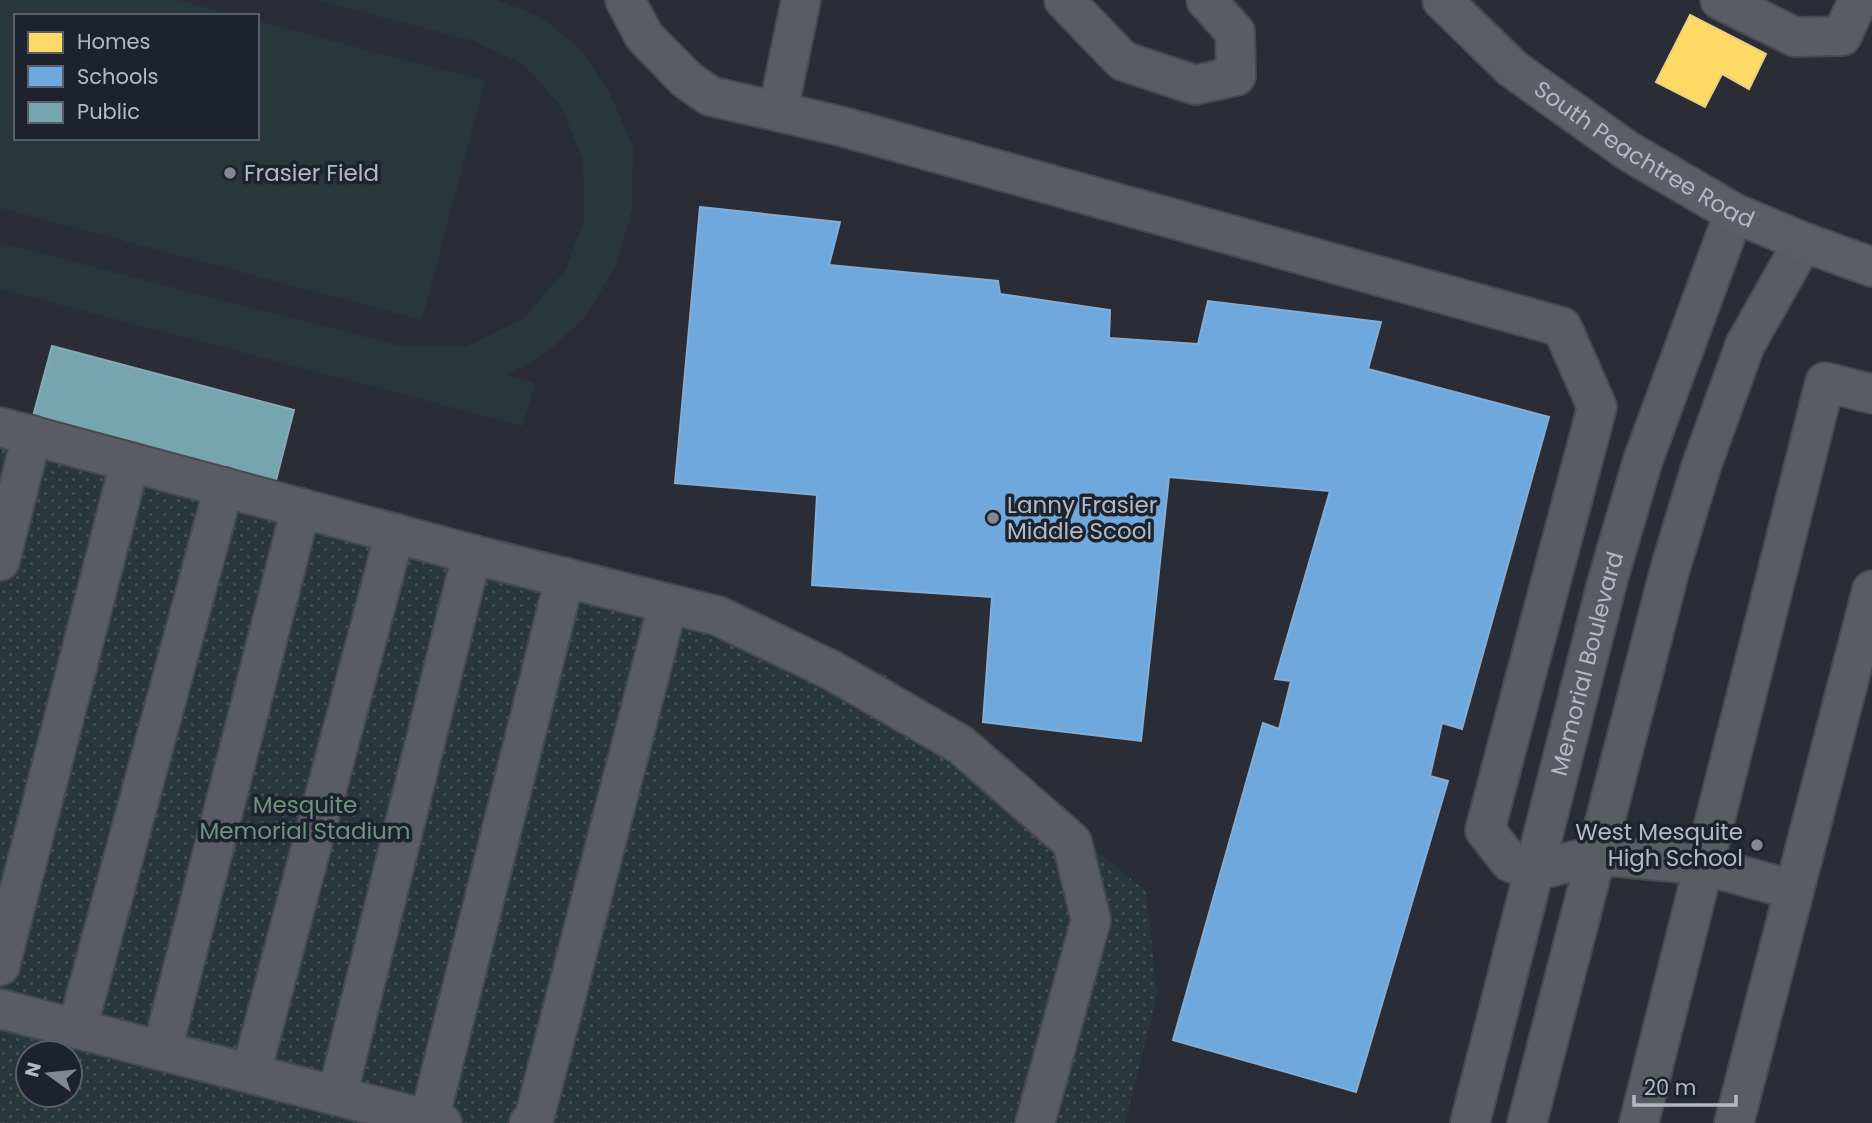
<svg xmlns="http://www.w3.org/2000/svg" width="1872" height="1123" font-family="Poppins,sans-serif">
<defs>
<pattern id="park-dots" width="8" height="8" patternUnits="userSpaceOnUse" patternTransform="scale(1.75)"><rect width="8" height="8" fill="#28373a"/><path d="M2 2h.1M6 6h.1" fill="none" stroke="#455255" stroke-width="1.8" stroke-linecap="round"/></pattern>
</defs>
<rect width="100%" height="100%" fill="#2a2d35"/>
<path fill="url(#park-dots)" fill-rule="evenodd" d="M0 436 718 599 882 673 953 720 991 766 1146 891 1157 994 1125 1123H0ZM28 1053H70V1095H28Z"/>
<path fill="#28373a" d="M0 0H178L237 16H16V138H257V21L485 81 422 320 0 208Z
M315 0H497L541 17 580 49 610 94 633 147 632 209 616 266 585 317 550 350 508 375 535 383 523 426 0 289V243L405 347 467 346 523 319 565 271 584 219 583 161 561 106 523 64 474 41Z"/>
<path fill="#ffd966" stroke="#e8cf82" stroke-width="2" d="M1690 15 1766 54 1749 89 1722 74 1705 107 1656 82Z"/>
<path fill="#6fa8dc" stroke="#84add5" stroke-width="2" d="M700 207 840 222 829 265 998 281 1000 294 1110 310 1109 338 1198 344 1208 301 1381 322 1368 369 1549 417 1462 729 1442 723 1430 776 1448 781 1356 1092 1173 1040 1263 723 1279 729 1291 681 1275 679 1330 491 1169 477 1141 741 983 722 992 597 812 585 817 495 675 483Z"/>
<path fill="#76a5af" stroke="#89abb6" stroke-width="2" d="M52 346 294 410 275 484 32 420Z"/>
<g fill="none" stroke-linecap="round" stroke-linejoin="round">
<defs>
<g id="minor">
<path d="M625 0 644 36 686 79 710 96 840 126 1562 327 1597 407 1485 830 1510 862 1535 871 1596 855 1703 865 1794 890"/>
<path d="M1064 0 1123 61 1195 85 1236 76 1235 32 1206 0"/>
<path d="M1720 0 1795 37 1842 36 1858 0"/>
<path d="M778 111 801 0"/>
<path d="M0 427 482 557 718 616 831 670 961 745 1072 842 1091 920 1035 1123"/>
<path d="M0 561 32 435"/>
<path d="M0 966 130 462"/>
<path d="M0 1009 442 1123"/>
<path d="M77 1029 224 487"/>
<path d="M162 1050 301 508"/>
<path d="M251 1073 395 533"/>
<path d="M337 1096 472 554"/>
<path d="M429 1120 565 577"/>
<path d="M529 1123 534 1119 668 604"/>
<path id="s1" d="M1470 1123 1608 579 1643 460 1734 213"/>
<path d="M1527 1123 1670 569 1701 467 1745 345 1803 242"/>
<path d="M1639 1123 1825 382 1872 394"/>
<path d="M1734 1123 1872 590"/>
</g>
<g id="major">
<path id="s2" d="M1442 0 1513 69 1628 151 1734 213 1803 242 1872 267"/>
</g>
</defs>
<use href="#minor" stroke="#48494f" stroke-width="42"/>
<use href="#major" stroke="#474a51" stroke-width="42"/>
<use href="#minor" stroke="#595c63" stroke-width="38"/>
<use href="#major" stroke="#5b5e64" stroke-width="38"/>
</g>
<g fill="#848793" stroke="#1d232e" stroke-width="2.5">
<circle cx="230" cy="173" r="7"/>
<circle cx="993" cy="518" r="7"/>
<circle cx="1757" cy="845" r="7"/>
</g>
<g text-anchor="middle" stroke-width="7" stroke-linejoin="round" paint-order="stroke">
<g font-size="23" fill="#b4b8c5" stroke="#1d232e">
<text dy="8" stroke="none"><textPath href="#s2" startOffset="256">South Peachtree Road</textPath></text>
<text dy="8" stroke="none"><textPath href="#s1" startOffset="474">Memorial Boulevard</textPath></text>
</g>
<g font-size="23" fill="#b4b8c5" stroke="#1d232e" text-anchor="start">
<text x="244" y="181">Frasier Field</text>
<text x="1007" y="513">Lanny Frasier<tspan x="1007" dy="26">Middle Scool</tspan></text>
<text x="1743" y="840" text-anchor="end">West Mesquite<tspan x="1743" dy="26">High School</tspan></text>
</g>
<g font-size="23" fill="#6d947a" stroke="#1d232e">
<text x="305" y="813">Mesquite<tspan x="305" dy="26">Memorial Stadium</tspan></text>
</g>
</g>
<rect x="14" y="14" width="245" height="126" fill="#1d232e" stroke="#595f6a" stroke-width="2"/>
<rect x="28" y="32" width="35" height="21" fill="#ffd966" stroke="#595f6a" stroke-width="2"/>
<text x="77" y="49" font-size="21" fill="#b4b8c5">Homes</text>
<rect x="28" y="66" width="35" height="21" fill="#6fa8dc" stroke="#595f6a" stroke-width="2"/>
<text x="77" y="84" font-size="21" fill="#b4b8c5">Schools</text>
<rect x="28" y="102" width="35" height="21" fill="#76a5af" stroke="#595f6a" stroke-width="2"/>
<text x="77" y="119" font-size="21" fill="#b4b8c5">Public</text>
<g transform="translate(49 1074) rotate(285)"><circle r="33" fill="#1d232e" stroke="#595f6a" stroke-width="2"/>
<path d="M0-5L12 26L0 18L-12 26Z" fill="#848793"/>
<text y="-10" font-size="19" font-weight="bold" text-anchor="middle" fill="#b4b8c5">N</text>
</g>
<path d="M1634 1095v10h102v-10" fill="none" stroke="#b4b8c5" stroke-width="3.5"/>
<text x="1644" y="1095" font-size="21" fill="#b4b8c5" stroke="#1d232e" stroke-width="5" paint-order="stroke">20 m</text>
</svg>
